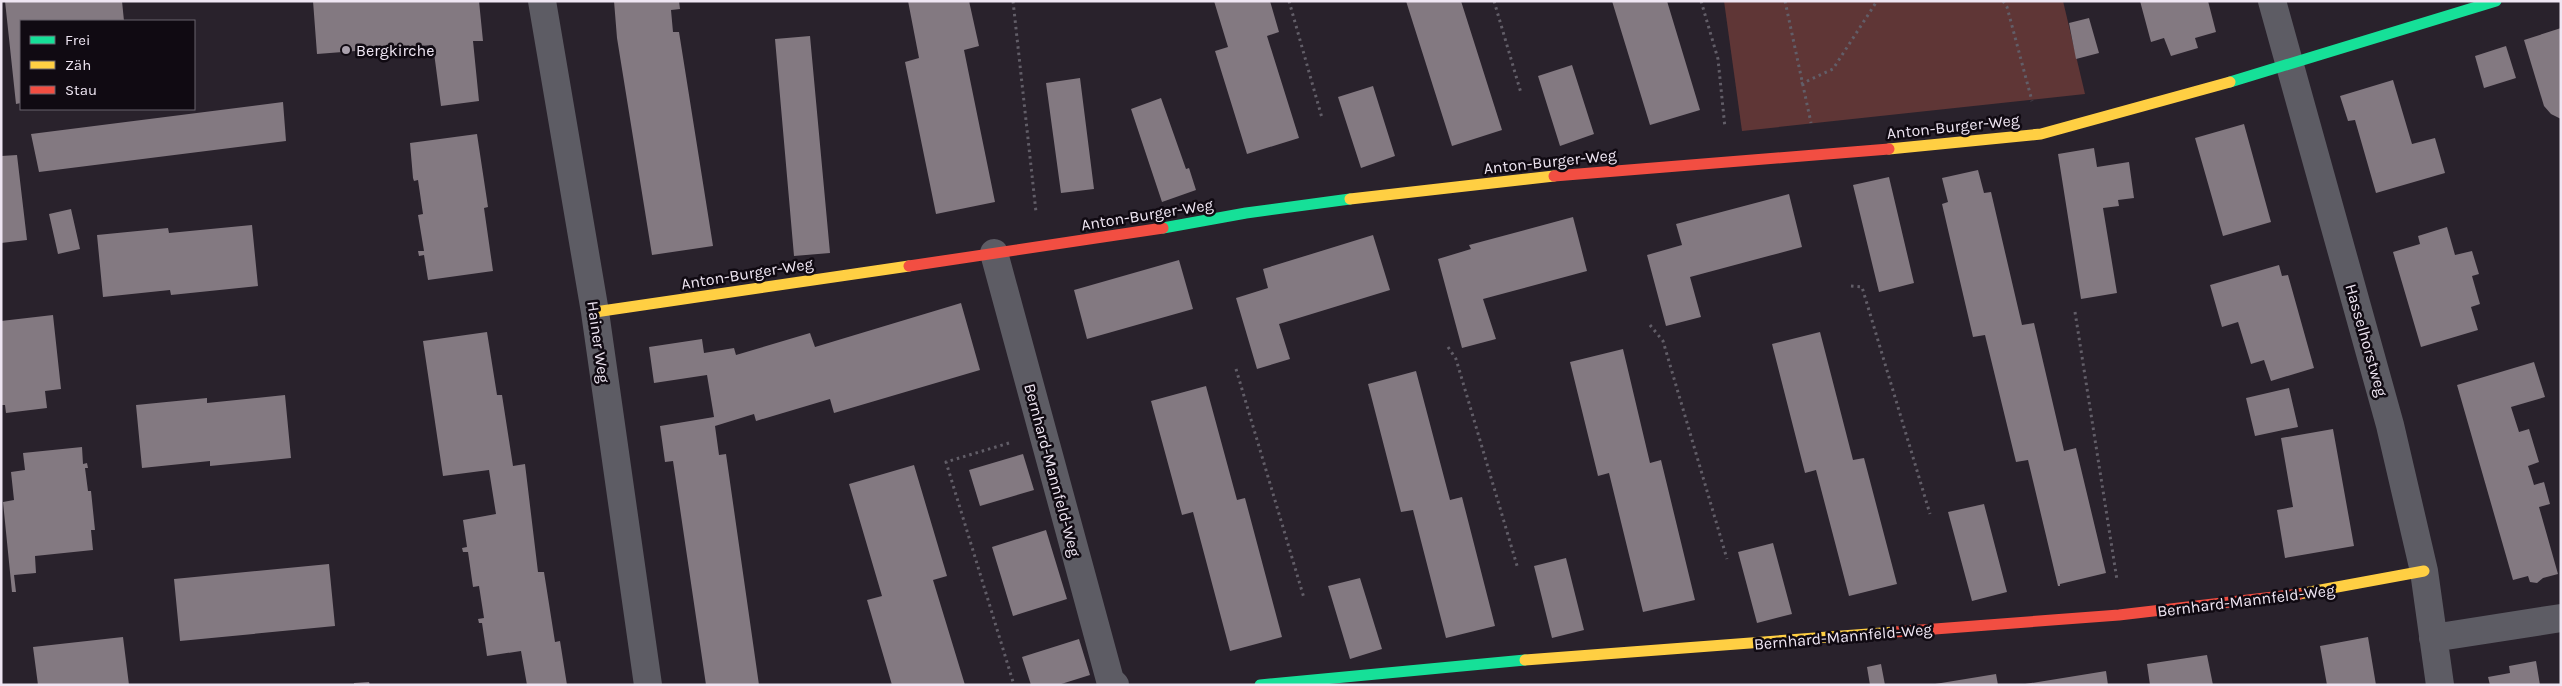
<svg xmlns="http://www.w3.org/2000/svg" width="2562" height="686" font-family="Karla,sans-serif">
<rect width="100%" height="100%" fill="#29222c"/>
<path fill="#5f3636" d="M1724 1H2063L2085 94 1742 131Z"/>
<path fill="#837981" d="M5 1H122L124 21H21V103L16 104Z
M313 1H479L483 41H473L479 101 441 106 433 45 317 54Z
M614 1H679L680 9 671 10 673 32H679L713 246 652 255 617 38Z
M908 1H969L979 46 964 50 995 202 936 214 905 62 919 58Z
M1214 1H1270L1279 32 1267 36 1299 138 1247 154 1215 51 1228 47Z
M1406 1H1461L1502 130 1452 146Z
M1612 1H1667L1700 110 1650 125Z
M2140 1H2208L2216 32 2195 38 2198 48 2171 56 2164 38 2151 42Z
M2089 18 2099 53 2076 59 2069 23Z
M2561 28V119L2551 114 2544 106 2524 40Z
M810 36 830 253 794 256 775 39Z
M2506 46 2516 78 2484 88 2475 56Z
M1572 65 1594 134 1560 146 1538 76Z
M1080 78 1094 189 1061 193 1046 83Z
M2393 80 2412 144 2435 138 2445 173 2376 193 2355 120 2348 121 2340 96Z
M1373 86 1395 156 1361 168 1338 97Z
M1161 98 1186 169 1189 168 1196 190 1162 202 1131 109Z
M283 102 286 141 39 172 31 134Z
M2244 124 2271 222 2223 236 2195 138Z
M477 134 488 207 484 208 493 271 428 280 424 255 419 256 418 251H424L418 215 423 214 418 180 414 181 413 178 410 143Z
M2094 148 2097 167 2129 162 2134 198 2118 200 2119 206 2103 208 2117 293 2081 299 2058 154Z
M17 155 27 240 1 243V156Z
M1978 170 1984 193 1991 192 2022 325 2034 323 2064 451 2076 448 2106 573 2060 584V586H2058L2028 460 2016 462 1985 335 1973 337 1942 204 1948 202 1942 178Z
M1889 177 1914 283 1879 292 1853 185Z
M1789 194 1802 247 1690 277 1701 317 1666 326 1647 255 1682 245 1676 224Z
M71 209 80 249 58 254 49 214Z
M1573 217 1587 271 1483 299 1496 339 1462 348 1438 259 1471 249 1469 245Z
M252 225 258 286 171 295 170 290 103 297 97 235 168 228 169 233Z
M2447 227 2455 255 2472 251 2479 274 2472 276 2480 304 2471 307 2478 330 2421 347 2393 252 2420 244 2418 236Z
M1373 235 1390 290 1279 324 1290 359 1257 369 1236 298 1268 288 1263 269Z
M1179 260 1193 309 1087 339 1074 290Z
M2279 265 2282 276 2288 275 2314 368 2271 381 2264 360 2251 364 2238 322 2222 327 2210 285Z
M961 303 980 370 834 413 830 399 756 421 754 414 715 426 719 455 726 454 759 685H706L673 461 665 462 660 426 714 417 707 375 654 383 649 347 702 339 704 353 734 348 736 355 810 333 815 347Z
M53 315 61 389 45 391 47 408 6 413 5 405H1V321Z
M487 332 497 395H502L513 466 525 464 538 572H544L555 642 560 641 567 685H527L521 651 487 656 482 623H479L478 619 484 618 479 586 473 587 468 552H463L462 548 467 547 463 520 496 514 489 470 443 476 423 341Z
M1820 332 1853 460 1864 458 1897 584 1849 596 1816 470 1805 473 1772 344Z
M1623 349 1650 463 1661 460 1695 600 1643 612 1609 473 1598 476 1570 362Z
M2534 362 2545 397 2511 407 2519 432 2529 429 2539 462 2528 466 2530 472 2534 485 2544 482 2550 504 2539 507 2558 574 2543 578 2537 583 2530 582 2528 576 2513 580 2457 385Z
M1416 371 1450 500 1462 497 1495 626 1446 638 1413 510 1401 512 1368 384Z
M1206 386 1237 500 1245 498 1282 637 1230 651 1193 512 1182 515 1151 401Z
M2289 388 2298 427 2255 436 2246 398Z
M285 395 291 458 210 466V461L142 468 136 405 207 398V403Z
M2333 429 2354 546 2285 558 2277 510 2293 507 2281 438Z
M82 447 83 464 87 463 88 468H85L88 491H91L95 530H91L93 550 35 556 36 573 14 575 16 592H12L3 502 14 500 11 472 25 470 23 453Z
M1023 454 1034 490 980 506 969 470Z
M914 465 947 576 933 580 965 685H892L867 600 882 596 849 484Z
M1984 504 2007 592 1972 601 1948 512Z
M1046 530 1067 599 1013 616 992 547Z
M1773 543 1792 614 1757 623 1738 552Z
M1566 558 1584 630 1552 638 1534 566Z
M329 564 335 626 180 641 174 579Z
M1360 578 1382 649 1350 659 1328 586Z
M123 637 129 685H38L33 647Z
M2368 637 2376 685H2327L2320 646Z
M1079 639 1090 675 1058 685H1031L1022 657Z
M2207 655 2213 685H2150L2147 664Z
M2536 661 2540 685H2490L2488 677 2510 673 2509 666Z
M1881 664 1885 685H1870L1867 667Z
M2106 671 2108 685H2025V684Z
M1996 674 1998 685H1935V684Z
M369 682 370 685H354V683Z"/>
<g fill="none" stroke-linecap="round" stroke-linejoin="round">
<path stroke="#625e68" stroke-width="3" stroke-dasharray="2.5 4" stroke-linecap="butt" d="M1013 1 1036 212
M1289 1 1322 118
M1494 1 1521 93
M1701 1 1718 59 1725 128
M1785 1 1811 123
M2003 1 2007 7 2032 101
M1801 84 1833 69 1877 1
M1851 286 1862 287 1930 514
M2075 312 2117 580
M1650 325 1663 341 1727 559
M1448 347 1456 359 1518 569
M1236 369 1304 598
M1009 443 946 462 1014 685"/>
<path stroke="#5d5c64" stroke-width="28" d="M542 1 595 312 648 685
M2272 1 2390 425 2424 571 2440 685
M994 253 1110 680 1115 685
M2433 638 2561 618"/>
<path stroke="#16e098" stroke-width="11" d="M2230 82 2496 1
M1163 228 1246 213 1350 199
M1260 685 1525 660"/>
<path stroke="#ffcf43" stroke-width="11" d="M1889 149 2041 134 2230 82
M1350 199 1554 176
M595 312 909 266
M2299 594 2424 571
M1525 660 1895 632"/>
<path stroke="#f24e42" stroke-width="11" d="M1554 176 1889 149
M909 266 1163 228
M1895 632 2119 615 2299 594"/>
</g>
<circle fill="#aaa1ad" stroke="#100a12" stroke-width="2" cx="346" cy="50" r="5"/>
<g text-anchor="middle" stroke-width="5" stroke-linejoin="round" paint-order="stroke">
<g font-size="16" fill="#efe6f3" stroke="#100a12" text-anchor="start">
<text x="356" y="56">Bergkirche</text>
</g>
<g font-size="16" fill="#efe6f3" stroke="#100a12">
<text transform="translate(1953 126) rotate(-6)" y="6">Anton-Burger-Weg</text>
<text transform="translate(1550 161) rotate(-6)" y="6">Anton-Burger-Weg</text>
<text transform="translate(1147 214) rotate(-9)" y="6">Anton-Burger-Weg</text>
<text transform="translate(747 273) rotate(-9)" y="6">Anton-Burger-Weg</text>
<text transform="translate(2367 340) rotate(74)" y="6">Hasselhorstweg</text>
<text transform="translate(599 342) rotate(82)" y="6">Hainer Weg</text>
<text transform="translate(1053 470) rotate(75)" y="6">Bernhard-Mannfeld-Weg</text>
<text transform="translate(2246 600) rotate(-7)" y="6">Bernhard-Mannfeld-Weg</text>
<text transform="translate(1843 636) rotate(-5)" y="6">Bernhard-Mannfeld-Weg</text>
</g>
</g>
<rect width="2562" height="686" fill="none" stroke="#efe6f3" stroke-width="5"/>
<rect x="20" y="20" width="175" height="90" fill="#100a12" stroke="#69626c"/>
<rect x="30" y="36" width="25" height="8" fill="#16e098" stroke="#69626c"/>
<text x="65" y="45" font-size="15" fill="#efe6f3">Frei</text>
<rect x="30" y="61" width="25" height="8" fill="#ffcf43" stroke="#69626c"/>
<text x="65" y="70" font-size="15" fill="#efe6f3">Zäh</text>
<rect x="30" y="86" width="25" height="8" fill="#f24e42" stroke="#69626c"/>
<text x="65" y="95" font-size="15" fill="#efe6f3">Stau</text>
</svg>
